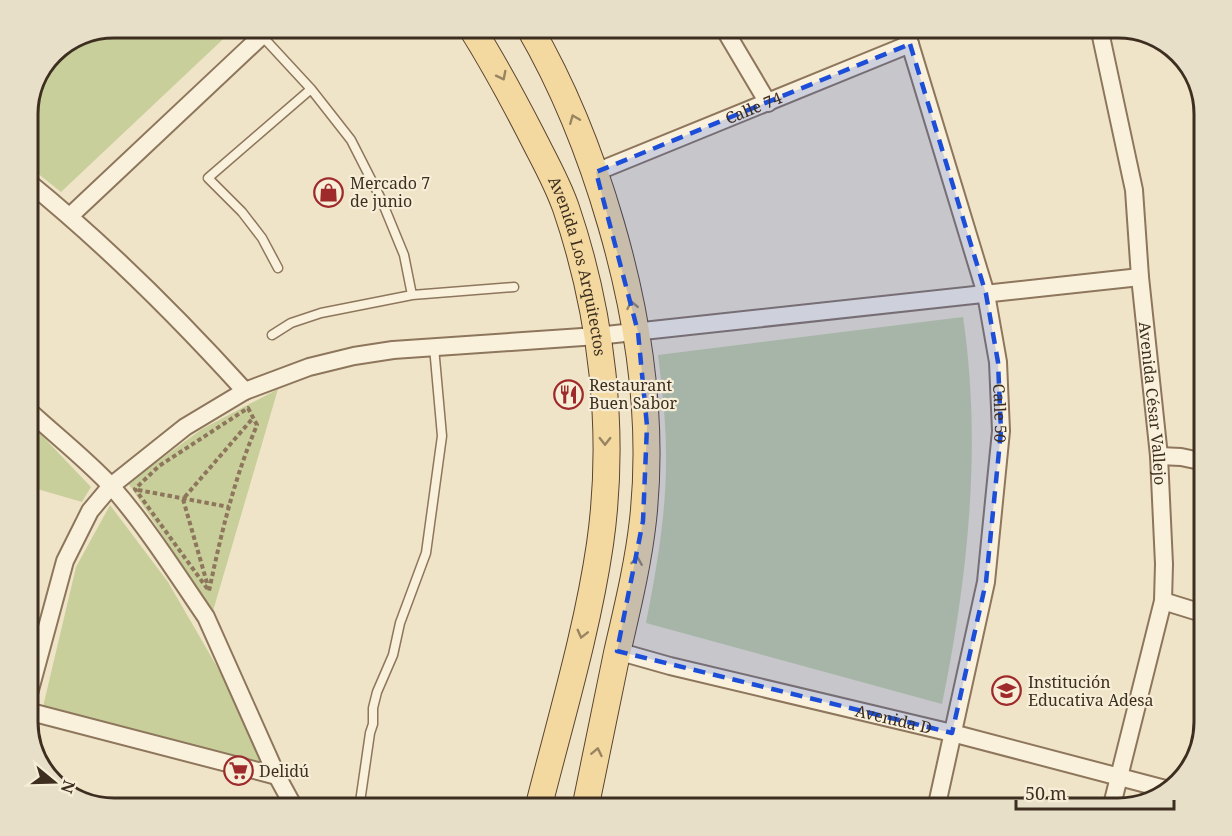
<svg xmlns="http://www.w3.org/2000/svg" width="1232" height="836" font-family="'Noto Serif',serif">
<rect width="100%" height="100%" fill="#f0e4c8"/>
<path fill="#c9cf9b" d="M114 27H236L61 192 27 165V108L53 52Z
M963 317C982 446 968 577 942 704L646 623C657 567 667 510 666 452 666 420 662 388 658 355Z
M278 389 213 611 128 483 202 429Z
M27 420 91 487 82 502 27 486Z
M1198 499 1205 501V592L1200 591Z
M110 505 168 582 223 677 267 767 42 711 76 567Z"/>
<g fill="none" stroke-linecap="round" stroke-linejoin="round">
<defs>
<path id="service" d="M262 36 311 89 351 140 381 199 404 255 412 295
M278 268 262 238 242 212 208 178 311 89
M272 335 291 323 321 313 412 295 514 287
M359 809 370 733 373 724V708L377 692 393 655 400 623 426 553 442 436 434 347"/>
<g id="minor">
<path d="M723 27 768 103"/>
<path id="s1" d="M903 27 910 44 986 294 998 362 1001 431 986 582 936 809"/>
<path id="s2" d="M1099 27 1134 190 1140 277 1159 456 1164 564 1163 601 1111 809"/>
<path id="s3" d="M596 172 910 44"/>
<path d="M27 181C106 245 177 316 245 391"/>
<path d="M70 216 271 27"/>
<path d="M27 409C55 435 86 459 112 487 147 527 176 573 206 617L277 776 295 809"/>
<path d="M1159 456 1181 457 1205 462"/>
<path d="M1163 601 1205 614"/>
<path id="s4" d="M617 651 670 666 952 733 1169 790"/>
<path d="M27 701 65 561 90 511 111 486 185 427 245 391 309 367 354 356 393 350 597 336 1140 277"/>
<path d="M27 711 277 776"/>
</g>
<g id="primary">
<path id="s5" d="M471 27C493 62 512 97 531 134 543 158 557 182 566 208 602 314 616 432 600 544 587 633 560 721 538 809"/>
<path d="M529 27C565 89 591 155 611 224 639 320 654 419 643 520 638 565 627 609 617 653 606 705 596 757 585 809"/>
</g>
</defs>
<use href="#service" stroke="#8d765c" stroke-width="11"/>
<use href="#minor" stroke="#8d765c" stroke-width="20"/>
<use href="#primary" stroke="#5b4430" stroke-width="28"/>
<path stroke="#8d765c" stroke-width="4" stroke-dasharray="4.5 3" stroke-linecap="butt" d="M248 408 257 425C234 479 221 534 209 591L135 489 159 466Z
M138 490 229 507
M207 583 183 499 253 418"/>
<use href="#service" stroke="#faf1dc" stroke-width="8"/>
<use href="#minor" stroke="#faf1dc" stroke-width="16"/>
<use href="#primary" stroke="#f3d9a0" stroke-width="26"/>
</g>
<defs><path id="oneway-chevron" d="M-2-3.5L2.5 0L-2 3.5" fill="none" stroke-width="1.6" stroke-linecap="round" stroke-linejoin="round" transform="scale(1.5)"/></defs>
<g stroke="#988460">
<use href="#oneway-chevron" transform="translate(502 76) rotate(63)"/>
<use href="#oneway-chevron" transform="translate(574 119) rotate(-112)"/>
<use href="#oneway-chevron" transform="translate(632 305) rotate(-101)"/>
<use href="#oneway-chevron" transform="translate(605 441) rotate(90)"/>
<use href="#oneway-chevron" transform="translate(637 561) rotate(-81)"/>
<use href="#oneway-chevron" transform="translate(582 634) rotate(104)"/>
<use href="#oneway-chevron" transform="translate(597 752) rotate(-78)"/>
</g>
<path fill="#1d4ed8" fill-opacity="0.2" stroke="#1d4ed8" stroke-width="4.5" stroke-dasharray="12 8" stroke-linejoin="round" d="M910 44 986 294 998 362 1001 431 986 582 952 733 617 651 643 521 647 426 638 332 596 172Z"/>
<defs>
<symbol id="shop-ring" viewBox="-11 -11 22 22"><circle r="9.5" fill="#f7eed8" stroke="#9e2a2b" stroke-width="1.5"/><path d="M-5-2.5h2.3a2.7 3.5 0 0 1 5.4 0H5L5.5 6h-11ZM-1.5-2.5h3a1.5 2.3 0 0 0-3 0Z" fill="#9e2a2b"/></symbol>
<symbol id="restaurant-ring" viewBox="-11 -11 22 22"><circle r="9.5" fill="#f7eed8" stroke="#9e2a2b" stroke-width="1.5"/><path d="M-5-6h1v4h1v-4h1v4h1v-4h1v5L-1.5 .5V6h-2V.5L-5-1ZM5-6V6H3V1.5H1.5Q1.5-4 5-6Z" fill="#9e2a2b"/></symbol>
<symbol id="school-ring" viewBox="-11 -11 22 22"><circle r="9.5" fill="#f7eed8" stroke="#9e2a2b" stroke-width="1.5"/><path d="M0-5L7-2L0 1L-7-2ZM-4 1L0 2.5L4 1V4Q0 6-4 4Z" fill="#9e2a2b"/></symbol>
<symbol id="supermarket-ring" viewBox="-11 -11 22 22"><circle r="9.5" fill="#f7eed8" stroke="#9e2a2b" stroke-width="1.5"/><path d="M-6-5.5h2.5l.6 2H6L4.5 2H-2.5L-4.4-4H-6ZM-1.5 3.2a1.3 1.3 0 1 0 .1 0ZM3 3.2a1.3 1.3 0 1 0 .1 0Z" fill="#9e2a2b"/></symbol>
</defs>
<g fill-rule="evenodd">
<use href="#shop-ring" x="312" y="176" width="33" height="33"/>
<use href="#restaurant-ring" x="552" y="378" width="33" height="33"/>
<use href="#school-ring" x="990" y="674" width="33" height="33"/>
<use href="#supermarket-ring" x="222" y="754" width="33" height="33"/>
</g>
<g text-anchor="middle" stroke-width="4.5" stroke-linejoin="round" paint-order="stroke">
<g font-size="16" fill="#3d2e20" stroke="#f7eed8">
<text dy="6" stroke="none"><textPath href="#s3" startOffset="170">Calle 74</textPath></text>
<text dy="6" stroke="none"><textPath href="#s5" startOffset="264">Avenida Los Arquitectos</textPath></text>
<text dy="6" stroke="none"><textPath href="#s2" startOffset="381">Avenida César Vallejo</textPath></text>
<text dy="6" stroke="none"><textPath href="#s1" startOffset="400">Calle 50</textPath></text>
<text dy="6" stroke="none"><textPath href="#s4" startOffset="285">Avenida D</textPath></text>
</g>
<g font-size="16" fill="#3d2e20" stroke="#f7eed8" text-anchor="start">
<text x="350" y="189">Mercado 7<tspan x="350" dy="18">de junio</tspan></text>
<text x="589" y="391">Restaurant<tspan x="589" dy="18">Buen Sabor</tspan></text>
<text x="1028" y="688">Institución<tspan x="1028" dy="18">Educativa Adesa</tspan></text>
<text x="259" y="777">Delidú</text>
</g>
</g>
<path d="M0 0H1232V836H0ZM114 38H1118A76 76 0 0 1 1194 114V722A76 76 0 0 1 1118 798H114A76 76 0 0 1 38 722V114A76 76 0 0 1 114 38Z" fill="#e8dfc9" fill-rule="evenodd"/>
<path fill="none" stroke="#3d2e20" stroke-width="3" d="M114 38H1118A76 76 0 0 1 1194 114V722A76 76 0 0 1 1118 798H114A76 76 0 0 1 38 722V114A76 76 0 0 1 114 38Z"/>
<g transform="translate(54 782) rotate(109)" stroke="#f7eed8" stroke-width="4.5" paint-order="stroke">
<path d="M0-4.5L10 22L0 15L-10 22Z" fill="#3d2e20"/>
<text y="-9" font-size="16" font-weight="bold" text-anchor="middle" fill="#3d2e20">N</text>
</g>
<path d="M1016 800v9h158v-9" fill="none" stroke="#3d2e20" stroke-width="3"/>
<text x="1025" y="800" font-size="18" fill="#3d2e20" stroke="#f7eed8" stroke-width="4.5" paint-order="stroke">50 m</text>
</svg>
